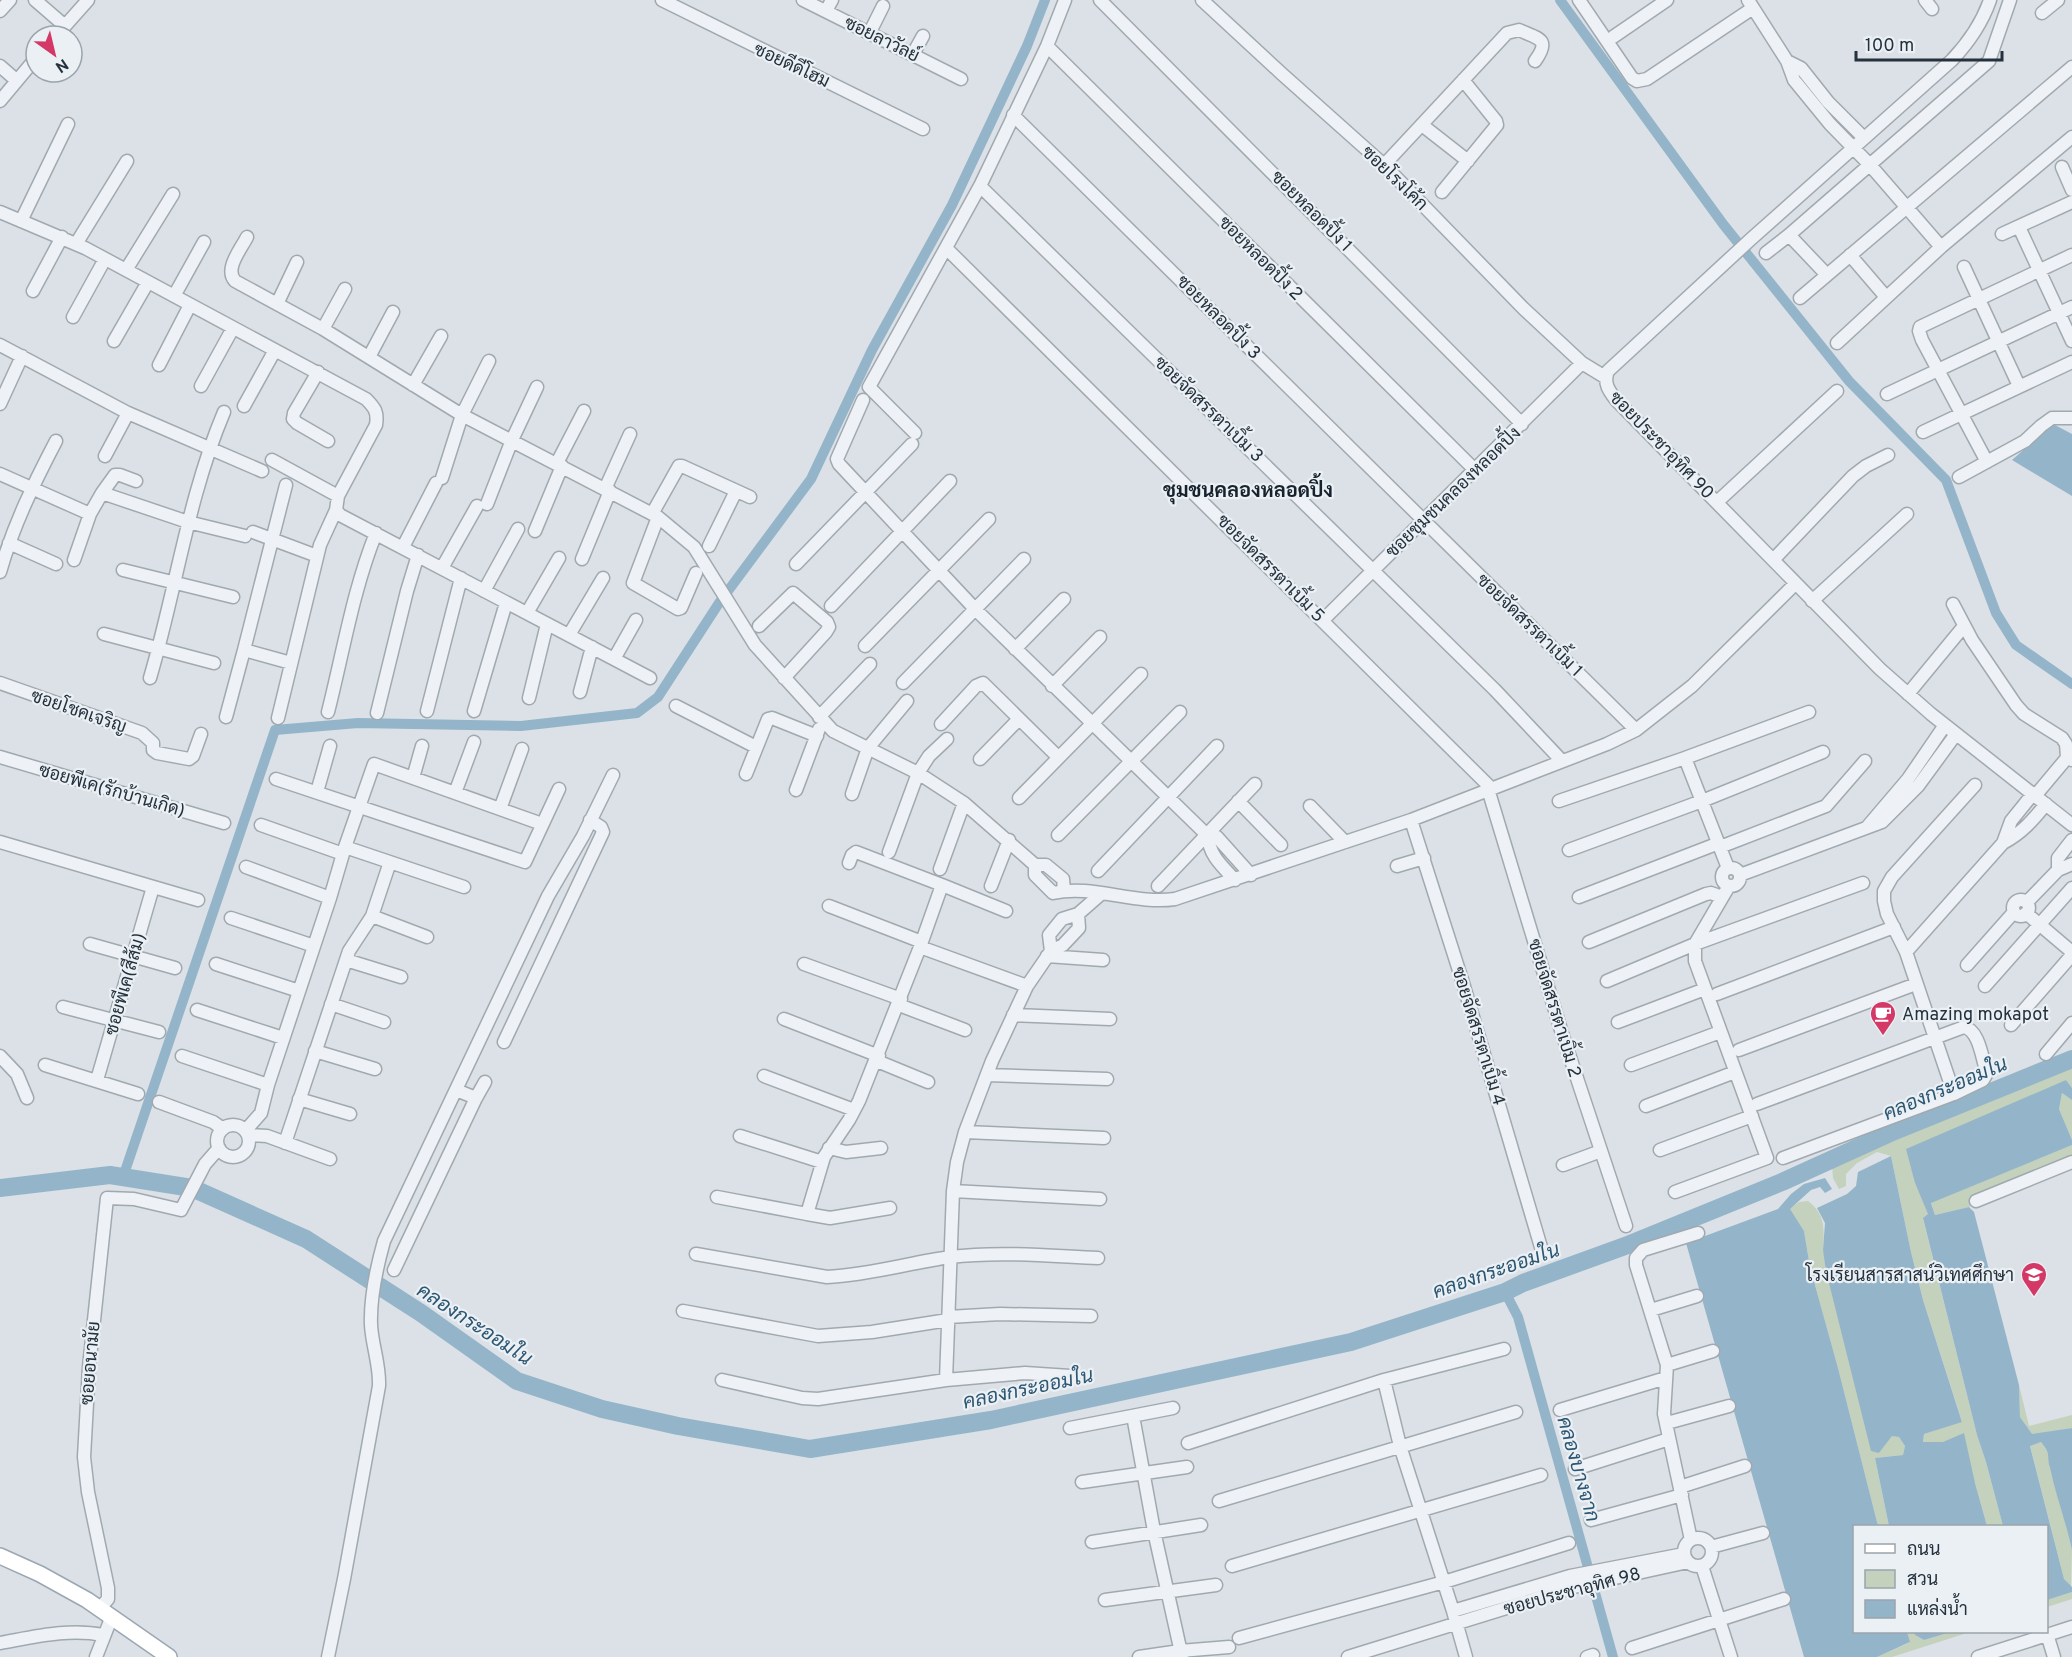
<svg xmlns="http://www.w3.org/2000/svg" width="2072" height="1657" font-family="Overpass,Sarabun,sans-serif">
<rect width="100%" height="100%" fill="#dbe1e6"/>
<path fill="#c4d1bc" d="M2072 1064V1088L2066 1080 1915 1183 1929 1214 1923 1219 1977 1435 1986 1462 2003 1526H1987L1975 1483 1943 1442 1923 1443 1924 1434 1962 1421 1923 1300 1911 1252 1891 1156 1877 1152 1857 1163 1846 1174V1186L1839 1189 1833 1178 1832 1164 1898 1133Z
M2062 1093 2072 1100V1140L2059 1109Z
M2072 1145V1158L1969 1207 1935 1215 1931 1202Z
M1808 1201C1826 1215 1824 1229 1823 1250L1879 1453 1892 1435 1899 1437 1905 1446 1903 1455 1875 1458 1889 1526H1878L1838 1368 1810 1267 1804 1231 1789 1209 1799 1202Z
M2019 1385 2029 1426 2072 1415V1428L2032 1435 2020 1417Z
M2041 1442 2049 1453V1465L2063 1512 2072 1550 2071 1587 2064 1579 2030 1445Z
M2072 1592V1599L2047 1607 2046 1600Z
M1907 1632H1914L1915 1635 1924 1640 1951 1632H1970L1892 1657H1877L1909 1643Z"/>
<path fill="#94b5c9" d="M2053 424 2072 434V496L2012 460Z
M2066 1080 2072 1088V1100L2062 1093 2059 1109 2072 1140V1145L1931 1203 1935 1215 1969 1207 1974 1212 2019 1385 2020 1417 2032 1434 2072 1428V1550C2066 1522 2056 1496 2050 1468 2046 1453 2052 1456 2041 1442L2030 1446 2064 1579 2072 1587V1592L2047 1600 2046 1526H2003L1986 1462 1977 1435 1923 1218 1928 1214 1915 1183 1906 1149Z
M1891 1156 1911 1252 1923 1300 1962 1422 1924 1434 1923 1442H1943L1964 1433 1975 1483 1987 1526H1889L1875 1458 1903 1455 1905 1446 1899 1437 1892 1436 1879 1453 1871 1451 1826 1271 1823 1250 1825 1223 1817 1208 1847 1194 1856 1186 1858 1172Z
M1825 1178 1832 1189 1825 1193 1820 1187 1811 1190 1790 1209 1804 1231 1810 1267 1838 1368 1878 1526H1854V1632H1907L1910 1642 1877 1657H1804L1686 1243 1778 1209 1791 1194 1804 1184Z
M1914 1632H1951L1924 1640 1915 1635Z"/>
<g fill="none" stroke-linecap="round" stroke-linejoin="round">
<path stroke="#94b5c9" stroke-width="10" d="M1560 0 1723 224 1849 381 1946 480 1996 613 2016 645 2072 684
M2071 1060 2072 1062
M123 1177 275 730 358 723 521 726 637 713 658 697 719 603 811 479 872 350 952 205 1027 46 1045 0
M1505 1292 1518 1317 1613 1657"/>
<path stroke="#94b5c9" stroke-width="18" d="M0 1188 110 1175 192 1188 306 1239 421 1313 517 1381 602 1409 678 1426 810 1449 991 1420 1351 1342 1505 1292 1523 1283 1625 1246 1782 1182 1890 1133 2072 1059"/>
<defs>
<path id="minor" d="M35 0 65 26
M662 0 923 129
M803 0 961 79
M1100 0 1522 424
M1202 0 1282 74 1384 165 1524 309 1582 363 1605 377
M1579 0 1632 78 1637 81 1647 79 1753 8
M1748 0 1787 61 1794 80 1830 124 1870 165 1941 247
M1925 0 1932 9
M1990 0C1982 23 1969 42 1952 60L1751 239 1608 371C1603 383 1609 391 1616 400L1880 669 1931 714 2072 825
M0 11 10 0
M826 11 832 0
M2042 13 2058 0
M870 32 883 6
M56 36 88 0
M1613 37 1667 0
M1047 46 1475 470
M913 54 923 36
M1787 61 1801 68 1828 102 1864 138
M0 66 16 80
M0 101 36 58
M1013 115 1636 730
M1422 125 1468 161
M1384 165 1507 33 1519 30C1539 39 1551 39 1535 61
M2062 167 2072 190
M980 186 1495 690 1562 761
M1442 192 1497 125 1496 121 1463 80
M0 212 85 248 366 399C375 408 378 412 376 425L338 496 336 510 340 515 650 678
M21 221 68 124
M2019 227 2072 341
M2002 234 2072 202
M1789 235 1827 275
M247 237C241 249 224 269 235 281L323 329 462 415 658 517 694 547 755 645 833 731 918 773 964 803 1035 865V875L1053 893C1092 884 1135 905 1175 899L1411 820 1607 744 1636 730 1692 686 1795 584
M76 244 127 161
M946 248 1491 788
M1766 253 1789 235 1989 61 2010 0
M1850 255 1886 297
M1964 267 2019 386
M126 270 173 194
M33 291 62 237
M174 296 204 242
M1800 298 2072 67
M277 304 297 262
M73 317 105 259
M323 329 345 289
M114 341 148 282
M1837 343 1941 247 2072 137
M0 345 128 413 262 471
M369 357 393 312
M159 365 190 305
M318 372 294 413 293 419 297 423 328 441
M413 385 441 336
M201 386 233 328
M1887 394 2072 307
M863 400 837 459 839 464 976 610 1208 836C1209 855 1222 866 1235 880
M0 404 22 356
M244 406 275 350
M1923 432 2072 362
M915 433 869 387 980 186 1047 46 1065 0
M105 456 128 413
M272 460 338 496
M1987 462 1922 340 1919 331 1920 327 2072 255
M557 463 584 411
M0 474 90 514 102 493 188 522 245 536
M1959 477 2025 441 2041 426 2052 418H2072
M442 478 462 415 489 361
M286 485 244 650 291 663
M605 489 630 434
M102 493 115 475H120L136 481
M1717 502 1837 391
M487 504 512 440 537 387
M652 514 679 466H682L750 497
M658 517 633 583 678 609 681 608 696 573
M535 531 562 466
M253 532 317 556
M9 543 56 564
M709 546 736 491
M403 547 436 483
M582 559 610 491
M74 560 90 514
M1773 560 1853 476 1866 466 1888 455
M796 564 912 444
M442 568 477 506
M123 570 233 597
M0 572C13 526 34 483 56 441
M484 591 518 529
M1812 601 1907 514
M1953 604 1972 640 2016 705 2024 714 2062 738 2066 744 2067 757 2072 760
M831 606 950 481
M527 613 559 558
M1323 620 1582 363
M759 626 793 593 827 622 829 627 826 632 784 678
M104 634 214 663
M569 635 603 578
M865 646 989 519
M1015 649 1064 599
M614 659 636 620
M150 678C176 590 188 497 224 412
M0 683 142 733 153 743V750L157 753 189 759 193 756 201 734
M903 683 1024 559
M1052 686 1100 637
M580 692 592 647
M1908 694 1964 626
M529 698 547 624
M676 706 756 747
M427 711 461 578
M474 711 506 603
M328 712C343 653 353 590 376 533
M377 713 407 591 418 555
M226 717 244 650
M819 717 870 664
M278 718 320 545 336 510
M941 724 976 686 983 683 1058 757
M0 757 224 823
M980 759 1019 719
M746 774 768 719 772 718 817 736
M413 778 422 746
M276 779 525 862 559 789
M1488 789 1561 1030 1626 1226
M796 790 819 729
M317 792 330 746
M455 793 474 742
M852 794 868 748 907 701
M2035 796 2071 753
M1019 798 1141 674
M1238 801 1281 845
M1559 801 1685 758
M1310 806 1345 842
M500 809 522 749
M1411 820 1463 983 1543 1254
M261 825 343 854
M1868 826 1908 779 1945 725
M1058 835 1180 712
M1208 836 1217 837 1251 875
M0 842 198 900
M2003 843 2011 821 2032 795
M345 847 464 887
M1720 847 1826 806 1865 761
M1569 850 1702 801 1823 752
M889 852 918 773 929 756 947 739
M849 863 852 855 856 852 942 885
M1035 865H1046L1063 879 1064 890
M1397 866 1424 858
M246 867 330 898 345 847 374 764 542 824
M1728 868 1685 758 1809 712
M1722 877a9 9 0 1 1 18 0a9 9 0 1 1-18 0Z
M940 869 964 803
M2058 870V858L2072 840
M1098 871 1217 746
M1740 875 1882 822 1918 786 1956 734
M991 886 1009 840
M1158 886 1255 784
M1579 897 1719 843
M2013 908a8 8 0 1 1 16 0a8 8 0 1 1-16 0Z
M2027 902 2058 870 2072 864
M829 906 922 942
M1006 911 942 885 920 947 1027 986
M2026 913 2072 952
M372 916 427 937
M231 918 314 946
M1589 942 1706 894 1711 893 1722 897
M90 944 175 968
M1051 951 1049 935 1062 919 1078 914 1102 893
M1906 952 2003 843C2022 833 2033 820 2046 804
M1047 956 1103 960
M346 960 401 977
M216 964 299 991
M804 964 901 999
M1967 965 2014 912
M1607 981 1695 944 1863 883
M1985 986 2072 888
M1717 994 1894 927
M331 1004 384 1022
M899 1005 965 1030
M63 1007 159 1032
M197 1010 283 1038
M1013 1015 1110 1019
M784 1019 879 1056
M1618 1022 1705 989
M2011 1025 2072 955
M504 1042 603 832 601 827 590 820
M1739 1050 1916 984
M315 1051 375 1069
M2046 1054 2072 1023
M0 1056 17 1074 27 1098
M182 1056 268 1085
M877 1061 928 1082
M45 1065 138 1094
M1631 1065 1720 1032
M987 1075 1107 1079
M764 1076 854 1110
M97 1080 153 887
M456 1090 476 1098 485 1082
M1954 1094 1906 952 1887 914 1884 901V891L1892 877 1975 785
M299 1099 350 1114
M159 1102 213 1122 223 1129
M1757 1104 1964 1027C1979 1030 1982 1058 1986 1070V1075L1983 1080 1954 1094 1783 1158
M1646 1106 1735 1072
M217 1141a16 16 0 1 1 32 0a16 16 0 1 1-32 0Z
M246 1130 261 1113 268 1085 330 898
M965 1132 1104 1138
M249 1135 267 1136 330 1159
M740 1136 822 1162
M285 1143 349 951 372 916 390 862
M829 1148 846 1152 881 1148
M1660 1150 1752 1116
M1563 1165 1601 1151
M953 1191 1100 1199
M1675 1192 1767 1158 1695 961V944L1729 886
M717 1197 807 1214
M1976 1201 2072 1162
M890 1208 830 1218 807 1214 824 1157 849 1120 859 1101 920 947
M696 1254 827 1277C869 1275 909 1263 950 1257 999 1251 1050 1256 1098 1258
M394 1270 476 1098
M1651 1310 1697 1296
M683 1311 818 1336 872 1332 948 1320
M948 1317 1000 1314 1091 1316
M1667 1365 1713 1351
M1070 1376 1025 1373 946 1380 953 1191 957 1162 965 1132 992 1061 1027 986 1051 951 1063 945 1079 928 1078 914
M722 1380 802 1398 818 1399 946 1380
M1384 1380 1400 1446 1453 1611 1466 1657
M1560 1410 1666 1378
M1133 1416 1154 1531 1182 1657
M1667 1423 1729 1406
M1070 1428 1173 1408
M1188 1443 1384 1380 1504 1349
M1575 1469 1669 1439
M1082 1482 1187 1467
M1680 1487 1745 1466
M1219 1501 1516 1412
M1591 1520 1682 1495
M1684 1552a14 14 0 1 1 28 0a14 14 0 1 1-28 0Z
M1691 1540 1664 1414 1667 1365 1636 1265V1258L1643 1250 1698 1233
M1092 1542 1201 1525
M1711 1547 1763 1533
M1232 1566 1541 1475
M1702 1566 1731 1657
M1105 1600 1216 1585
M100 1608 108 1599V1588L88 1492 84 1457 89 1367 107 1198 134 1199 181 1210 205 1164 219 1148
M1453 1611 1570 1576 1684 1554
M2047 1634 2054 1657
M1239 1638 1444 1582 1569 1543
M0 1643C34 1637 69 1628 103 1635
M1632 1648 1784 1599
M96 1657 112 1616
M328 1657 344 1579 379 1386C380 1365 372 1345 371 1325 370 1299 377 1266 384 1241L548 896 583 836 613 775
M1139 1657 1180 1651 1229 1647
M1348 1657 1574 1587 1688 1562
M1587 1657 1593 1655
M1978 1657 2072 1627"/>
<path id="major" d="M0 1556 40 1574 87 1600 169 1657"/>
</defs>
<use href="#minor" stroke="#a1a9b0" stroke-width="15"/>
<use href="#major" stroke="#9aa7b3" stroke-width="18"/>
<use href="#minor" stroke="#eef1f5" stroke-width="12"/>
<use href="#major" stroke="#fff" stroke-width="15"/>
</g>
<defs>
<symbol id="cafe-pin" viewBox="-11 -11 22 30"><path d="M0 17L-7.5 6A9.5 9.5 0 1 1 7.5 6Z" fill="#d43866" stroke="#eaf0f4"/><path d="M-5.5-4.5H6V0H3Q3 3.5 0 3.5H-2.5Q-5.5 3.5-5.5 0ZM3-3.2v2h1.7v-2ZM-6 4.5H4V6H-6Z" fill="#fff"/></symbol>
<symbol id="school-pin" viewBox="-11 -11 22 30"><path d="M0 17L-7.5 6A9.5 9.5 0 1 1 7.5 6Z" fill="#d43866" stroke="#eaf0f4"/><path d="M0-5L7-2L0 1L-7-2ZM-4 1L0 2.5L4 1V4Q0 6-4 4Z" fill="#fff"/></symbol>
</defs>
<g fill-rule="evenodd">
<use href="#cafe-pin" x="1868" y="999" width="30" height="40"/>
<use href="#school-pin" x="2019" y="1260" width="30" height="40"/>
</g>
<g text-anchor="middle" stroke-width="4.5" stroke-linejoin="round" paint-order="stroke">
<g font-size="18" fill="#25313d" stroke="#eaf0f4">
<text transform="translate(882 39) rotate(26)" y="6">ซอยลาวัลย์</text>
<text transform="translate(792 65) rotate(25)" y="6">ซอยดีดีโฮม</text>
<text transform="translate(1395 178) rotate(44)" y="6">ซอยโรงโค้ก</text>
<text transform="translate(1312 211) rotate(45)" y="6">ซอยหลอดปิ้ง 1</text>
<text transform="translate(1261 258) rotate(45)" y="6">ซอยหลอดปิ้ง 2</text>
<text transform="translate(1219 317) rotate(45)" y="6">ซอยหลอดปิ้ง 3</text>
<text transform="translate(1209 409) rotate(44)" y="6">ซอยจัดสรรตาเบิ้ม 3</text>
<text transform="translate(1662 445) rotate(46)" y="6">ซอยประชาอุทิศ 90</text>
<text transform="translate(1453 492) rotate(-44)" y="6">ซอยชุมชนคลองหลอดปิ้ง</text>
<text transform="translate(1271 568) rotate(45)" y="6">ซอยจัดสรรตาเบิ้ม 5</text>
<text transform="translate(1530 625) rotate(44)" y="6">ซอยจัดสรรตาเบิ้ม 1</text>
<text transform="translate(79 711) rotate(19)" y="6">ซอยโชคเจริญ</text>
<text transform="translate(112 790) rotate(16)" y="6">ซอยพีเค(รักบ้านเกิด)</text>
<text transform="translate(125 984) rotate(-74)" y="6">ซอยพีเค(สีส้ม)</text>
<text transform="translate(1555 1008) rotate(73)" y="6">ซอยจัดสรรตาเบิ้ม 2</text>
<text transform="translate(1479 1036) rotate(73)" y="6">ซอยจัดสรรตาเบิ้ม 4</text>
<text transform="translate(90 1363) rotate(-85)" y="6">ซอยอนามัย</text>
<text transform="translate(1572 1591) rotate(-15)" y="6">ซอยประชาอุทิศ 98</text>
</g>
<g font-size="18" fill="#25313d" stroke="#eaf0f4" text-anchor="start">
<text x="1902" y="1020">Amazing mokapot</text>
<text x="2014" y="1281" text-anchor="end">โรงเรียนสารสาสน์วิเทศศึกษา</text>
</g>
<g font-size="20" font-weight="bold" fill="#17222d" stroke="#eaf0f4">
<text x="1248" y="497">ชุมชนคลองหลอดปิ้ง</text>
</g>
<g font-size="20" font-style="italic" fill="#2d5672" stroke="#eaf0f4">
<text transform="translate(1945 1088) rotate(-23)" y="7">คลองกระออมใน</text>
<text transform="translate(1496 1270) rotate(-19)" y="7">คลองกระออมใน</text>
<text transform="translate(475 1324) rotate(33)" y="7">คลองกระออมใน</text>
<text transform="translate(1028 1388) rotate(-12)" y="7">คลองกระออมใน</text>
<text transform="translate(1579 1469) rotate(74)" y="7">คลองบางจาก</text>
</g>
</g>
<rect x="1853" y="1525" width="195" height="108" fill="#eaf0f4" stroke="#9ba4ab" stroke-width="1.5"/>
<rect x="1865" y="1544" width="30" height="9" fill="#ffffff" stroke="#9ba4ab" stroke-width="1.5"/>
<text x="1907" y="1555" font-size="18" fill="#25313d">ถนน</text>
<rect x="1865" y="1570" width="30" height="18" fill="#c4d1bc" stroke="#9ba4ab" stroke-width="1.5"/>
<text x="1907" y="1585" font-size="18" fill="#25313d">สวน</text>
<rect x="1865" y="1600" width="30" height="18" fill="#94b5c9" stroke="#9ba4ab" stroke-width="1.5"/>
<text x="1907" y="1615" font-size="18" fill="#25313d">แหล่งน้ำ</text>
<g transform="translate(54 54) rotate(146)"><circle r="28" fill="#eaf0f4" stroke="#9ba4ab" stroke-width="1.5"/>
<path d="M0-4.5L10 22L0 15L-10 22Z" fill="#d43866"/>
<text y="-9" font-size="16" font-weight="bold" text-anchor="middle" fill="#25313d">N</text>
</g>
<path d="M1856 51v9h146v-9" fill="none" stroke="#25313d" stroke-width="3"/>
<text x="1865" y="51" font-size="18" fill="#25313d" stroke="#eaf0f4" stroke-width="4.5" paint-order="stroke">100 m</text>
</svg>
